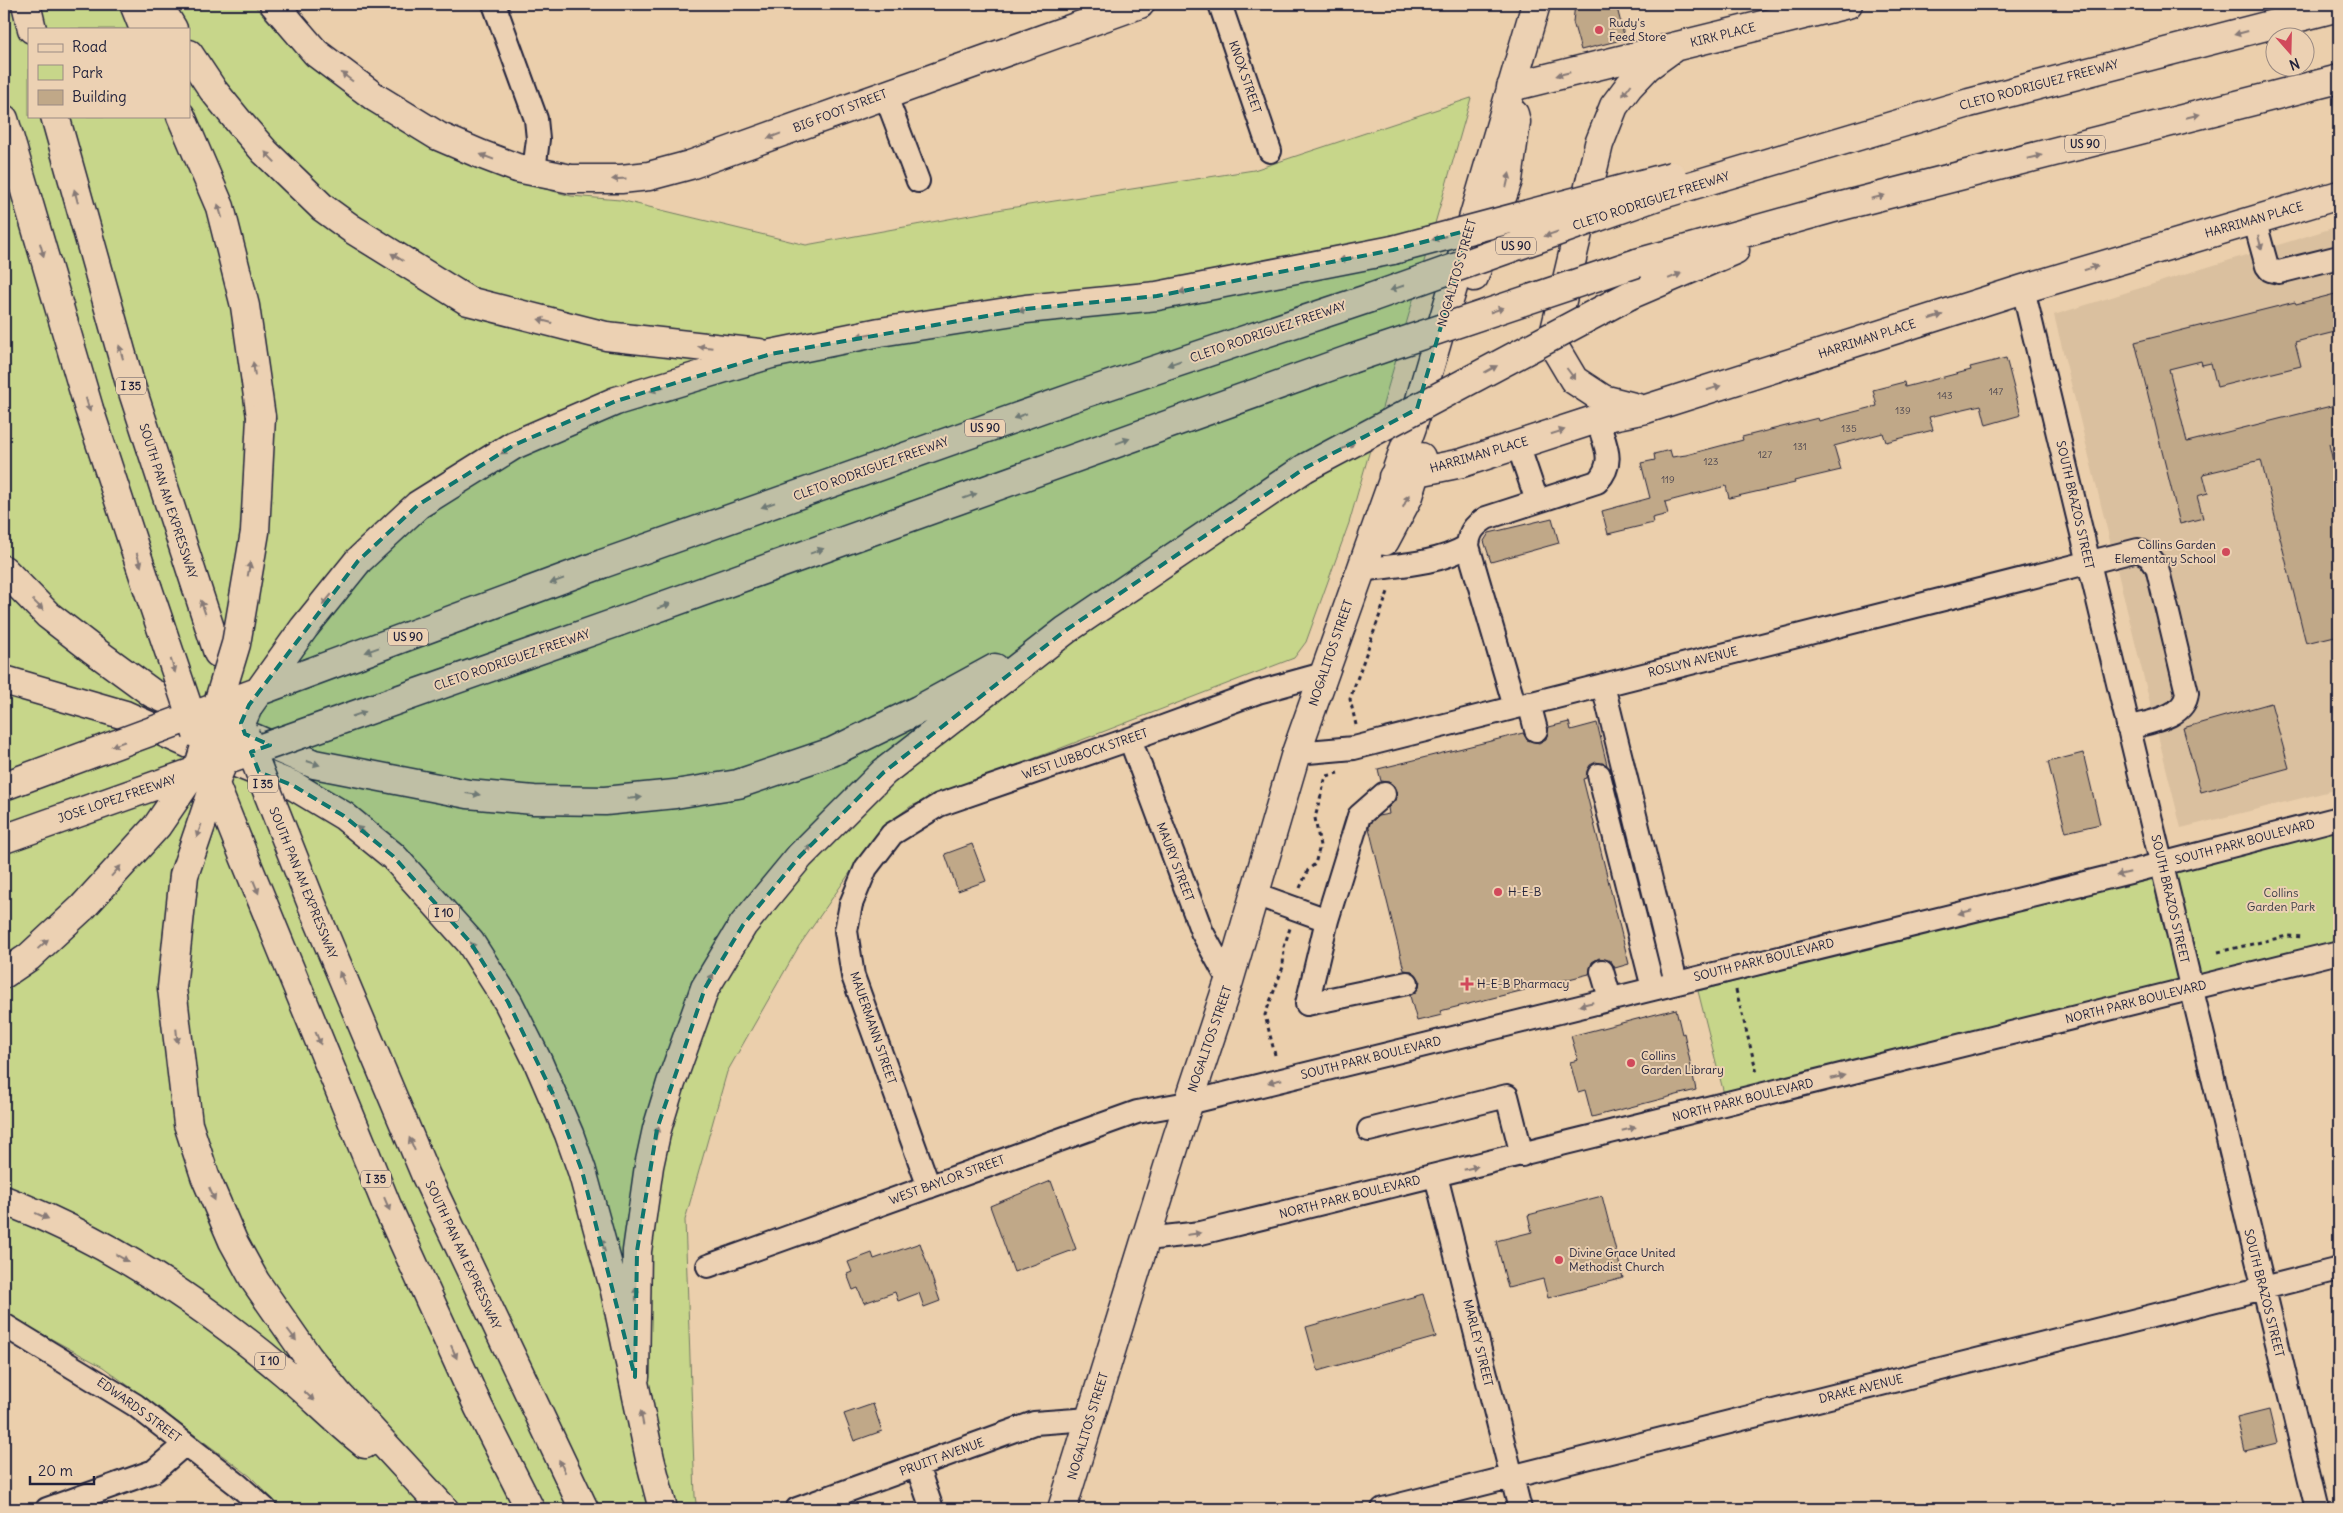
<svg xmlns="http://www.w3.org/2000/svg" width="2343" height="1513" font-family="Delius,sans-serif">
<rect width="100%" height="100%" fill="#ebcfac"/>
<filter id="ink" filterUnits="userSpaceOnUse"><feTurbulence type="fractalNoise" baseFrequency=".02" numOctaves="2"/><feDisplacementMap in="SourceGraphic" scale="10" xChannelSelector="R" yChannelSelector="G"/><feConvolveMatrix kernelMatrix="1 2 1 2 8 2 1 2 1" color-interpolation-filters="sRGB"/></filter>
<g filter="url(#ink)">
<path fill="#dac09f" d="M2339 226V789L2181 828 2054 315Z"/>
<path fill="#c7d68a" stroke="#747c62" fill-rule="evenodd" d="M4 4H253L306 63 393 125 509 179 571 196 620 200 806 245 1003 209 1254 170 1471 98 1349 523 1306 642 1294 658 911 806 887 824 856 864 799 946 727 1072 685 1220 695 1496 697 1509H282L250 1476 103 1367 4 1313ZM29 29H189V116H29Z
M2339 829V941L1724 1094 1698 991Z"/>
<path fill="#c0a888" stroke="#22223b" d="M1575 4H1616L1625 39 1581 50 1573 22Z
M2339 293V331L2295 342 2301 366 2217 387 2211 363 2202 365 2201 361 2169 369 2187 442 2339 404V441L2329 444 2339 487V635L2306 643 2261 460 2203 474 2208 493 2197 496 2203 518 2180 524 2135 342 2295 302 2296 304Z
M2006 358 2021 415 1986 425 1981 405 1929 417 1933 430 1886 442 1883 433 1834 446 1841 470 1794 481 1795 483 1729 498 1726 486 1665 502 1668 514 1652 518 1653 523 1608 534 1602 511 1650 498 1641 463 1655 460 1654 454 1670 450 1672 457 1686 455 1743 440 1742 437 1818 418 1819 421 1877 406 1873 390 1904 382 1905 387 1971 370 1970 367Z
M1552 518 1559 543 1491 562 1484 541 1489 533Z
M2271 703 2289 768 2201 792 2183 728Z
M1569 722 1571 730 1597 723 1607 765 1596 762 1590 765 1587 771 1586 778 1583 779 1629 964 1615 968 1611 961 1599 958 1592 962 1589 974 1440 1011 1442 1015 1417 1021 1410 996 1419 988 1420 980 1412 971 1404 970 1369 828 1370 823 1378 816 1389 814 1388 808 1397 798 1394 786 1389 782 1381 781 1378 769 1523 733 1527 740 1539 743 1546 739 1549 727Z
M2083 753 2100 824 2066 832 2048 762Z
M972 844 986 881 958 891 945 854Z
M1676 1009 1682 1034 1684 1033 1696 1090 1592 1117 1585 1090 1578 1092 1570 1062 1578 1060 1571 1036Z
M1051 1181 1076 1249 1014 1272 990 1206Z
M1602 1196 1623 1278 1548 1298 1543 1279 1508 1288 1496 1241 1532 1232 1528 1215Z
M920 1243 940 1301 924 1307 919 1293 898 1301 895 1292 864 1303 858 1288 853 1290 847 1274 852 1272 848 1262 872 1253 874 1259Z
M1423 1294 1436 1337 1318 1371 1306 1327Z
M873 1404 882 1431 854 1441 844 1414Z
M2269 1410 2277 1443 2245 1451 2237 1418Z"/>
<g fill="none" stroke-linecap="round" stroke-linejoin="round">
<defs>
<path id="minor" d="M494 4 536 119 538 139 534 171
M1220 4 1270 151
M885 94 918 181
M2254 219 2267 266 2270 270 2279 272 2339 257
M2023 289 2317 1509
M1518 445 1537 501
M1360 570C1396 565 1436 565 1468 546
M1603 685 1676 982
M1529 703 1536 730
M1515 707 1468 546C1469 532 1474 526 1486 518L1597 482C1617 461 1604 444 1597 419
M1130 739 1202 932 1229 981
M1296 753 1354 748 2138 550 2149 556 2157 567 2187 693C2185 718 2148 722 2128 728
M1599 775 1653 988
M1255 894 1327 920 1307 1004 1407 983
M1327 920 1359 816 1384 794
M1602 971 1610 998
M1369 1130 1507 1096 1522 1155
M1436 1176 1520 1509
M929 1187 853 976 846 931 851 904 866 868 892 834 939 805 1130 739 1258 692 1323 674
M1146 1239 1201 1233 2339 952
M708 1266 1137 1112 1188 1103 2142 869 2339 818
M4 1325 135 1405 238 1485 265 1509
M917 1466 932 1509
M47 1509 154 1471 185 1444
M797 1509 1034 1423 1090 1419
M1383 1509 2339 1269"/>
<path id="major" d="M274 4 316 53 376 98 438 136 480 154 517 168 571 179H621L649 176 690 165 1140 4
M1511 87 1848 4
M1474 277 1508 180 1516 122 1514 114
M1638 408 1603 399 1574 380 1552 343 1599 144 1614 106 1629 86 1647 67 1676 46
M1393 477 1462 463 1597 419 1646 409 2023 289 2339 195
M1385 541 1409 496 1421 457
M1062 1509 1177 1138 1229 981 1296 753 1412 427 1536 4"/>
<path id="highway" d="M26 4 32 29
M134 4 144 29
M158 4 173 29
M189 54 213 90 239 122 265 152 323 208 352 229 468 301 606 336 759 353
M55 116 129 380 218 653
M181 116 220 207 245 306 261 417
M4 119 89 409 147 586
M1663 194 1969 103 2339 7
M1637 263 1830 209 2339 79
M1630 295 1735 250
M358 561 418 505 514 445 616 401 771 354 880 332 1026 309 1157 296 1393 250
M602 564 1083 394 1370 298
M4 570 48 615 92 649 152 693 205 717
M618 622 1351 359
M4 680 125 715 194 746 294 786 344 816 393 856 470 942 508 1002 538 1062 569 1134 582 1171 615 1291 650 1459 663 1509
M254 738 314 764 468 794 534 800 605 801 675 794 738 784 832 752 918 710 995 668
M238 842 387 1206 479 1408 530 1509
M315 912 426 1176 584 1509
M4 974 29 957 83 907
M172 988 188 1124 205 1176 233 1241 255 1281 308 1357 338 1394 444 1509
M4 1200C107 1240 201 1302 285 1373 312 1396 337 1422 365 1444
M635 1377 637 1251 649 1166 657 1129 671 1083 705 988 743 925 800 856 884 772 1066 630 1305 468"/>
</defs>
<use href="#minor" stroke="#22223b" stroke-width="26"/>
<use href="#major" stroke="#22223b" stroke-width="31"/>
<use href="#highway" stroke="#22223b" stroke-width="31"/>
<path stroke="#22223b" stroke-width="3" stroke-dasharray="4 4" stroke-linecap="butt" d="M1356 725 1350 699 1389 589
M1300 888 1308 870 1315 864 1320 846 1315 818 1325 780 1327 776 1338 773
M2218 952 2287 936 2304 937
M1736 990 1757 1073
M1275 1055 1265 1015 1283 967 1284 947 1290 928"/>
<use href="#minor" stroke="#ecd1b3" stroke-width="22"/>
<use href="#major" stroke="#ecd1b3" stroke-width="28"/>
<use href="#highway" stroke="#ecd1b3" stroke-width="28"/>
<defs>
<path id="highway-bridge" d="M1393 250 1672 176
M1370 298 1663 194
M1351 359 1637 263
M1305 468 1630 295
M147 586 197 734
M245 735 315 912
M212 777 238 842
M4 786 602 564
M4 839 618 622
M83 907 157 826 200 763 236 644 255 532 261 417
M172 988 184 875 219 772 249 705 304 628 358 561"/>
</defs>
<use href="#highway-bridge" stroke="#22223b" stroke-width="31" stroke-linecap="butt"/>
<use href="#highway-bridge" stroke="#ecd1b3" stroke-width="28"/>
</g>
<defs><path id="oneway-solid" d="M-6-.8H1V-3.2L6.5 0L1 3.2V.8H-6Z" transform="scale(1.25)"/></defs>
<g fill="#877a77">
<use href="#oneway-solid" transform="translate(2241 33) rotate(165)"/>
<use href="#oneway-solid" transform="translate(1563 74) rotate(166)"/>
<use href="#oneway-solid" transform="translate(347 77) rotate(-143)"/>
<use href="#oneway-solid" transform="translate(1627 90) rotate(127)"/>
<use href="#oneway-solid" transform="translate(2193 116) rotate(-14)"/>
<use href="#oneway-solid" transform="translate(774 136) rotate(159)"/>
<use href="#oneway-solid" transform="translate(270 157) rotate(-134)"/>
<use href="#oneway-solid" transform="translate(487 157) rotate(-159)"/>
<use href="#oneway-solid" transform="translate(2035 157) rotate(-14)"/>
<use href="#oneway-solid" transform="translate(619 179) rotate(176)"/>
<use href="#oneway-solid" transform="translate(1508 180) rotate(-77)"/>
<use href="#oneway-solid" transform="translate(76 196) rotate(-105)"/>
<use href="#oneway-solid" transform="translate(1878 197) rotate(-14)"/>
<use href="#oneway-solid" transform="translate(220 211) rotate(-107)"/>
<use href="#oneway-solid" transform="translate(1551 234) rotate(161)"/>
<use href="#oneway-solid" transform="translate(1439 238) rotate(165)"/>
<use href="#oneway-solid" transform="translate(2260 243) rotate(75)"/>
<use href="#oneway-solid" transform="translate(42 250) rotate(74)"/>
<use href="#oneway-solid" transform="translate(397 257) rotate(-148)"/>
<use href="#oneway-solid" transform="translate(1346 259) rotate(169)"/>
<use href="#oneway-solid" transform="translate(2091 268) rotate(-17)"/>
<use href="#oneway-solid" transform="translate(1675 276) rotate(-23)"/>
<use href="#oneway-solid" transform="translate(1397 288) rotate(161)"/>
<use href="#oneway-solid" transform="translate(1186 291) rotate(169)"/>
<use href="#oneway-solid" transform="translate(1025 310) rotate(172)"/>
<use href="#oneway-solid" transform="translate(1497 310) rotate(-19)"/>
<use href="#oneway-solid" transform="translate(1936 317) rotate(-18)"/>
<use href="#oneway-solid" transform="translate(545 321) rotate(-165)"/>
<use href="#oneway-solid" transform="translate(864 335) rotate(169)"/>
<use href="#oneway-solid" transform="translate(705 347) rotate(-174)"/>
<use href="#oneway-solid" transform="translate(121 352) rotate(-106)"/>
<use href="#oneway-solid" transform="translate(1174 363) rotate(161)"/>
<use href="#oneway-solid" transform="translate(254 369) rotate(-98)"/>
<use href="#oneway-solid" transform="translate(1491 369) rotate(-28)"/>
<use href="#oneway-solid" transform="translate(1571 374) rotate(53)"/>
<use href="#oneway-solid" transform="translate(1714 388) rotate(-18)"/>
<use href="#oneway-solid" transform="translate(657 389) rotate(163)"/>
<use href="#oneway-solid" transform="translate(88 405) rotate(73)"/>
<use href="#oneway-solid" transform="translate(1020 416) rotate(160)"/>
<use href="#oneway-solid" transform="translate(1558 432) rotate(-18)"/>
<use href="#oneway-solid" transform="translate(1123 441) rotate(-20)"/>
<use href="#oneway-solid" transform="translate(1348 446) rotate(-28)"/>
<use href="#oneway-solid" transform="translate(507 450) rotate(148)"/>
<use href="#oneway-solid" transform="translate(970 496) rotate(-20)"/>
<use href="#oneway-solid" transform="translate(1406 501) rotate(-65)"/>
<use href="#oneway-solid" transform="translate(768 505) rotate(160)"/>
<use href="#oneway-solid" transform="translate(817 551) rotate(-20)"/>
<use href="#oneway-solid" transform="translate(139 560) rotate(72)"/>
<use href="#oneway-solid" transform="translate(249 569) rotate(-80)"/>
<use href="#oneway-solid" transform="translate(557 581) rotate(160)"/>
<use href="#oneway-solid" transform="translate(327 600) rotate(129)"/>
<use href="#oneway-solid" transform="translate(38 605) rotate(45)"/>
<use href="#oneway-solid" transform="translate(664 606) rotate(-20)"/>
<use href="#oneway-solid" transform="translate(203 607) rotate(-109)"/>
<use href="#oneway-solid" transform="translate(372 650) rotate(160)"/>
<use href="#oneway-solid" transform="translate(173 666) rotate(72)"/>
<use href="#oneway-solid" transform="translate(359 714) rotate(-19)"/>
<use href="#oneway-solid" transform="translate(118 744) rotate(160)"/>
<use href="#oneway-solid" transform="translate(313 763) rotate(18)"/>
<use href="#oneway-solid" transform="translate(473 794) rotate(7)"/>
<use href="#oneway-solid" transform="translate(635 798) rotate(-5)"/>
<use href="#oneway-solid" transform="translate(199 831) rotate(109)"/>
<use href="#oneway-solid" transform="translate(362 831) rotate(-140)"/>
<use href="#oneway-solid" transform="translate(807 850) rotate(-45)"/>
<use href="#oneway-solid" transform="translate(116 871) rotate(-48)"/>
<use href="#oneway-solid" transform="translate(2123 874) rotate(166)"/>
<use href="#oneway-solid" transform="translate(256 887) rotate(68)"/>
<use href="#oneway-solid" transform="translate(1965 912) rotate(166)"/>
<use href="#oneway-solid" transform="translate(43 944) rotate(-43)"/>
<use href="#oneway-solid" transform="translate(474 948) rotate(-123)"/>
<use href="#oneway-solid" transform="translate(342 978) rotate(-113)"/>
<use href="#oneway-solid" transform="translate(710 980) rotate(-59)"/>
<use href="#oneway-solid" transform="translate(1586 1004) rotate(166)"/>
<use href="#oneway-solid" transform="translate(177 1036) rotate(84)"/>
<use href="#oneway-solid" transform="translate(318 1038) rotate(68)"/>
<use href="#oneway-solid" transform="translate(1838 1077) rotate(-14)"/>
<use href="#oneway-solid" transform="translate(1275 1081) rotate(166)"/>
<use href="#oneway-solid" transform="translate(551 1091) rotate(-114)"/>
<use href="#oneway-solid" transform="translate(1629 1129) rotate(-14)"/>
<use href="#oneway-solid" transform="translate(657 1133) rotate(-76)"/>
<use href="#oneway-solid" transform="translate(412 1144) rotate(-113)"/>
<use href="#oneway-solid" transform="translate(1471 1168) rotate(-14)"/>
<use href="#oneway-solid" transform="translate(212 1194) rotate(66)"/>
<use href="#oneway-solid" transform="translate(387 1204) rotate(67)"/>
<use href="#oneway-solid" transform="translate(42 1216) rotate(24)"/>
<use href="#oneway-solid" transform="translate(1194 1234) rotate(-7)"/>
<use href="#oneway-solid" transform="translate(603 1245) rotate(-105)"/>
<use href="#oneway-solid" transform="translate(122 1258) rotate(30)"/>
<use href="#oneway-solid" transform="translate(636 1294) rotate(-89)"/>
<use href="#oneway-solid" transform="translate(292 1335) rotate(53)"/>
<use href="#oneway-solid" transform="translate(454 1352) rotate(66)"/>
<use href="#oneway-solid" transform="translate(309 1396) rotate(43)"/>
<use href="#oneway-solid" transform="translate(642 1418) rotate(-101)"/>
<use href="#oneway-solid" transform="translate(562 1466) rotate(-116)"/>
</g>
</g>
<path fill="#0f766e" fill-opacity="0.2" stroke="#0f766e" stroke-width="4" stroke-dasharray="10 6" stroke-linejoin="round" d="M1469 230 1417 409 1305 468 1066 630 884 772 800 856 743 925 705 988 657 1129 637 1251 635 1377 582 1171 553 1094 508 1002 470 942 393 856 344 816 294 786 259 772 251 752 270 745 245 734 241 723 249 705 358 561 418 505 514 445 616 401 771 354 1026 309 1157 296 1393 250Z"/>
<g fill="#d1495b" stroke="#ecd1b3" stroke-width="2">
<circle cx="1599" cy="30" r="5"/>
<circle cx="2226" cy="552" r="5"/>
<circle cx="1498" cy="892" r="5"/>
<path d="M1464.5 976.5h5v5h5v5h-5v5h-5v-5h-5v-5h5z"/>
<circle cx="1631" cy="1063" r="5"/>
<circle cx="1559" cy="1260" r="5"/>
</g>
<g text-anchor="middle" stroke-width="4" stroke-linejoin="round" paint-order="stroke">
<g font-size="10" fill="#4a444e">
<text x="1996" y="395">147</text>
<text x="1945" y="399">143</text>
<text x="1903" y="414">139</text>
<text x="1849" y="432">135</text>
<text x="1800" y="450">131</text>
<text x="1765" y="458">127</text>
<text x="1711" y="465">123</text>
<text x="1668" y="483">119</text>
</g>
<g fill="#ecd1b3" stroke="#5f565f" stroke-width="1">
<rect x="2065" y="135.5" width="40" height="17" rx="4"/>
<rect x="1496" y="237.5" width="40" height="17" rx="4"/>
<rect x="116" y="377.5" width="30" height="17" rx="4"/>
<rect x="965" y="419.5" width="40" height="17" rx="4"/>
<rect x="388" y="628.5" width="40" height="17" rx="4"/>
<rect x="248" y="775.5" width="30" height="17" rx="4"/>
<rect x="429" y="904.5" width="30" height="17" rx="4"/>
<rect x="361" y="1170.5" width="30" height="17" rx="4"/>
<rect x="255" y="1352.5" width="30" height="17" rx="4"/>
</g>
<g font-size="11" font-weight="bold" fill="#22223b">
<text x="2085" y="148">US 90</text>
<text x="1516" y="250">US 90</text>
<text x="131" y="390">I 35</text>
<text x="985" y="432">US 90</text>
<text x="408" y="641">US 90</text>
<text x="263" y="788">I 35</text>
<text x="444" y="917">I 10</text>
<text x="376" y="1183">I 35</text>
<text x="270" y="1365">I 10</text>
</g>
<g font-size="12" fill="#22223b" stroke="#ecd1b3" text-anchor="start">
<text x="1609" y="27">Rudy's<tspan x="1609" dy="14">Feed Store</tspan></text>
<text x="2216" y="549" text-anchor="end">Collins Garden<tspan x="2216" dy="14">Elementary School</tspan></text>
<text x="1508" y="896">H-E-B</text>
<text x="1477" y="988">H-E-B Pharmacy</text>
<text x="1641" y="1060">Collins<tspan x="1641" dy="14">Garden Library</tspan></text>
<text x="1569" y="1257">Divine Grace United<tspan x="1569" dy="14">Methodist Church</tspan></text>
</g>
<g font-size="12" fill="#22223b" stroke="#ecd1b3">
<text transform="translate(1723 35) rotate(-14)" y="4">KIRK PLACE</text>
<text transform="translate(1245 77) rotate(71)" y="4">KNOX STREET</text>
<text transform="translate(2039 85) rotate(-15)" y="4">CLETO RODRIGUEZ FREEWAY</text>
<text transform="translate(840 111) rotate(-21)" y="4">BIG FOOT STREET</text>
<text transform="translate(1651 201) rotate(-18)" y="4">CLETO RODRIGUEZ FREEWAY</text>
<text transform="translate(2254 220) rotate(-16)" y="4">HARRIMAN PLACE</text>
<text transform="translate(1457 273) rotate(-74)" y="4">NOGALITOS STREET</text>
<text transform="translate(1268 332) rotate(-19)" y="4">CLETO RODRIGUEZ FREEWAY</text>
<text transform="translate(1867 339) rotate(-18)" y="4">HARRIMAN PLACE</text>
<text transform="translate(1479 455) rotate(-16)" y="4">HARRIMAN PLACE</text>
<text transform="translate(871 469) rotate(-20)" y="4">CLETO RODRIGUEZ FREEWAY</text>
<text transform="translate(168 501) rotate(72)" y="4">SOUTH PAN AM EXPRESSWAY</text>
<text transform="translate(2075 505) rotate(77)" y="4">SOUTH BRAZOS STREET</text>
<text transform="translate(1331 653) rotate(-71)" y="4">NOGALITOS STREET</text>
<text transform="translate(512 660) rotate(-19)" y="4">CLETO RODRIGUEZ FREEWAY</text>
<text transform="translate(1693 662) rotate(-14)" y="4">ROSLYN AVENUE</text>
<text transform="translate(1085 754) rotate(-19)" y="4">WEST LUBBOCK STREET</text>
<text transform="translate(117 799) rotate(-19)" y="4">JOSE LOPEZ FREEWAY</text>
<text transform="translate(2245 842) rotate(-15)" y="4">SOUTH PARK BOULEVARD</text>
<text transform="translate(1175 862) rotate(69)" y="4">MAURY STREET</text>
<text transform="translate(303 883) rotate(68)" y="4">SOUTH PAN AM EXPRESSWAY</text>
<text transform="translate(2170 899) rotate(77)" y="4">SOUTH BRAZOS STREET</text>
<text transform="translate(1764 960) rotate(-14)" y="4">SOUTH PARK BOULEVARD</text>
<text transform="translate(2136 1002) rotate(-14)" y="4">NORTH PARK BOULEVARD</text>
<text transform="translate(873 1028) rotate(71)" y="4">MAUERMANN STREET</text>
<text transform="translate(1210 1039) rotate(-71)" y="4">NOGALITOS STREET</text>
<text transform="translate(1371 1058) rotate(-14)" y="4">SOUTH PARK BOULEVARD</text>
<text transform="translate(1743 1100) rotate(-14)" y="4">NORTH PARK BOULEVARD</text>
<text transform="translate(947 1180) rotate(-20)" y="4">WEST BAYLOR STREET</text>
<text transform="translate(1350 1197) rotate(-14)" y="4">NORTH PARK BOULEVARD</text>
<text transform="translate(463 1255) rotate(65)" y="4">SOUTH PAN AM EXPRESSWAY</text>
<text transform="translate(2264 1293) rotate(76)" y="4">SOUTH BRAZOS STREET</text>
<text transform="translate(1478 1343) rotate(76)" y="4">MARLEY STREET</text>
<text transform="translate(1861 1389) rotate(-14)" y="4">DRAKE AVENUE</text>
<text transform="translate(139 1410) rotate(36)" y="4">EDWARDS STREET</text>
<text transform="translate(1088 1426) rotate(-73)" y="4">NOGALITOS STREET</text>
<text transform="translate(942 1457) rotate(-20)" y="4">PRUITT AVENUE</text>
</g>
<g font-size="12" fill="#3b3d47" stroke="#ecd1b3">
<text x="2281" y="897">Collins<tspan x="2281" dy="14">Garden Park</tspan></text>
</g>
</g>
<rect width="2343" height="1513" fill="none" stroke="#ecd1b3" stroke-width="20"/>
<rect x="10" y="10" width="2323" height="1493" fill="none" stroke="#22223b" stroke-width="2" filter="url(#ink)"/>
<rect x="28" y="28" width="162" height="90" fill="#ecd1b3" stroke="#9b8b83"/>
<rect x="38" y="44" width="25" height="8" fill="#ecd1b3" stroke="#9b8b83"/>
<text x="72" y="52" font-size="15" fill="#22223b">Road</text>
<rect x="38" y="65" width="25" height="15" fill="#c7d68a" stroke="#9b8b83"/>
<text x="72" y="78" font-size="15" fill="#22223b">Park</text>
<rect x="38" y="90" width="25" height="15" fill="#c0a888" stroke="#9b8b83"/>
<text x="72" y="102" font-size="15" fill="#22223b">Building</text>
<g transform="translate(2290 52) rotate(160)"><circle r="24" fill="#ecd1b3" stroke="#9b8b83"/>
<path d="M0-4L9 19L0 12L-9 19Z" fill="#d1495b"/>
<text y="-8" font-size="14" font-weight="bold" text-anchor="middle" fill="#22223b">N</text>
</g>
<path d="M30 1476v8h64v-8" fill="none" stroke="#22223b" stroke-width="2.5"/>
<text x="38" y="1476" font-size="15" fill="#22223b" stroke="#ecd1b3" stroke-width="4" paint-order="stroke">20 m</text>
</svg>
